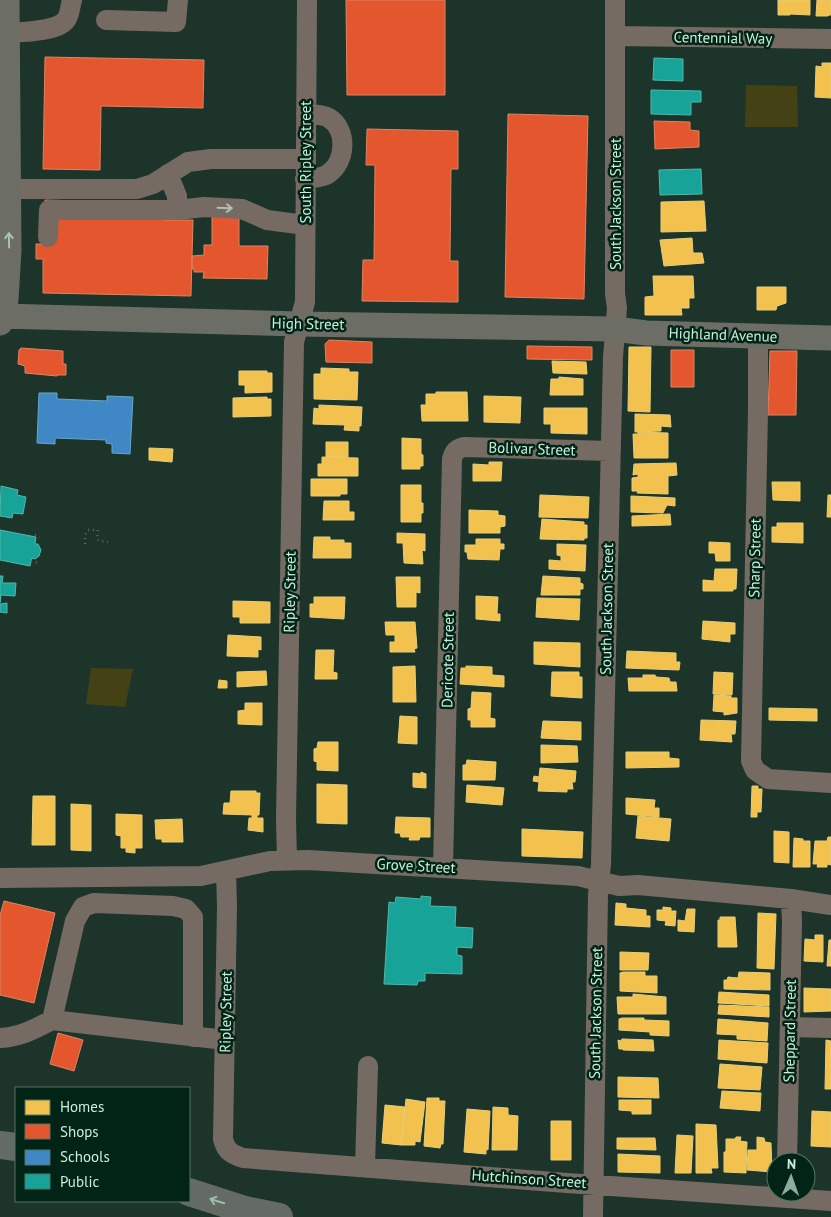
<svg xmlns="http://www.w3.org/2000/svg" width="831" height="1217" font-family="'PT Sans',sans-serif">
<rect width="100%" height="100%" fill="#1d342b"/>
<path fill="#444215" d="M746 85 797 86 798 127H745Z
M91 668 133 669 125 707 86 704Z"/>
<path fill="#f2c14e" stroke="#e6cf78" d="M778 0H810V15L790 14V15H778Z
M817 0H831V15H829L828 16H816Z
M822 63H831V98L815 97 816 66 822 67Z
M704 201 706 231 661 232V202Z
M692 238 693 253H702L704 263 664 266 660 240Z
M653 276H693L694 298H689V308H681L682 315H645V297L654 296Z
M757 287H786V303L777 306 776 310H757Z
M629 347H651L650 412 628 411Z
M552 361 586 362 587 374 553 373Z
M321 368 349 369V372H358L357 400 314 399V374H321Z
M239 371H267V373H272V392L245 393V385H239Z
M559 377 583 379V395H550L551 379H559Z
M436 392H467L468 421H422L421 405H426V394H436Z
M484 396 521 397 520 423 484 422Z
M267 397V399H271V416L233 417V398Z
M319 405 362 407 361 426H359V431L344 430 345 425 313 424 314 408 319 409Z
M544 408H587V434L551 433V424H544Z
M635 414 670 415 671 427 661 426V431L635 432Z
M638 432 668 433V458H634L633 434H638Z
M402 438 421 439V454L423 455V466H420V469H402Z
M326 442H348V457H326Z
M149 448 173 449 172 462 149 460Z
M322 457 358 458V476H318V464H322Z
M489 462H502L501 481H473V464L489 465Z
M676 463 677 475 668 476V494L637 493 638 491H632V478L638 477V474L633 475 634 464Z
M311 479H347V494H340V496H311Z
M772 482H800V501L773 500Z
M401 485H421V503H423V513H421V522H401Z
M540 495 589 497 588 518 539 517Z
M828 495H831V517H827Z
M631 496 675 498V506L667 505 663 513 631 512Z
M324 501H349V512H354V520H323Z
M469 510 498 511V515L505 516V526L500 527V533H469Z
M670 514 671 525 632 526V516Z
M542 519 584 522V525H587V538H584V540L540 539Z
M777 523H803V543L772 542V527H777Z
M397 533 425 534V551L422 550 423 564 404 563 403 543H397Z
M314 537H330V540H344V543H351V558H313Z
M476 539H500V544H504V549H500L499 560 468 559 467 552H465V545H476Z
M709 542 730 543V561H716L715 553H709Z
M557 544 586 545 585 571 549 569V560L561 561V556L557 555Z
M715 569H737L736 589H733V591H703V580L714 581Z
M543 576 580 578V583L583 584V589H580V595H541Z
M396 577H420V593L416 592V607H397Z
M476 596 498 597 497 614H500V621L476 619Z
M314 597H345L344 619 310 617V604H314Z
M537 598 580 599 579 620 536 617Z
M233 601 270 602V623H240V617H233Z
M703 621 735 623V634H730V642L702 639Z
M385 622H415L417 648 414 649 415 652H390V642H395V635H386Z
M228 635 261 637V650L258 649V657L227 656Z
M534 642 580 643V667L534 664Z
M316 650H334L333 672 337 673V679H315Z
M627 651 676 653V662H680L679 670 626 668Z
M415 666 416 702H393V667Z
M466 666 492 667V675L504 676V687L460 684 461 668H466Z
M266 671 267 685 237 687V672Z
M552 672H579V677H582V698L551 696Z
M714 672 733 673 732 695 713 694Z
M643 675H655L656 677 669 678 670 682H676L677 691H629L628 678H643Z
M219 680 227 681V688H218Z
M472 692 491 693 490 718 495 719V727H471V720H468V709L471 708Z
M714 695 731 696V698H737V713L724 715V712L713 711Z
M245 703H262V725L238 724V711L245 710Z
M769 708 817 709V721L769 720Z
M400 716 417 717V744L398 743Z
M701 720 736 721 735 734H731L732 742 700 740Z
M543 721 581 722V740L541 738Z
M318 742H338V771L317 770V762L314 761V749L317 748Z
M541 745 577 746 578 762 541 763Z
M626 752H669V758L679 759V767L626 768Z
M467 760 496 762 495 780H463V765H466Z
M540 768 576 771 575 782H572L573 789H567V792L538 791 539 782 533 781 534 776 539 777Z
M421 772 426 774V788L413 787V773L421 774Z
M317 784 347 785V824L317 823Z
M467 785 504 788 502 805 466 802Z
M752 786H758V789H762L761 812H757V817H751Z
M231 791H256V793H260L259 815H257V818H263V832L248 830 249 818H252V815L223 814 224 803H230Z
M33 796H55V845H32Z
M626 798 655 800 654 808H659V817L626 814Z
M71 804 91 805V851L71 850Z
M116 814 142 815V848H135V853L126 852V848H121V836L116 835Z
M638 816 671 819 669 841 636 838Z
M396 817 430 818V837H420L419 840H409L410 837H401L400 833H395Z
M182 819 183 842H162V839H156L155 820Z
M522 829 583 832 582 858 522 856Z
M774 831 789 832V863L774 862Z
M828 837H831V865L827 864V867H817L818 864H813L815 841H827Z
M794 838 803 839V841H810V867H793Z
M616 903 626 904V908L646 910V916H650V927L615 925Z
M663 907 671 908V911H676L675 926 665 925 666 921 657 920V910H663Z
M687 909H695L694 932 678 931V920L685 921Z
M758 913 776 914 774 969 757 968Z
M720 917H735L737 947H718V920H720Z
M815 935H823V962L804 961 805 939 815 940Z
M829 940H831V966H827Z
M620 952 649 953 648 970H620Z
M623 972H645V976H657V993L620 991V973Z
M739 972 770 973V990L724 989V980H727L728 977 738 978Z
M804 988 831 989V1011L804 1012Z
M719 992 769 995V1006L718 1003Z
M633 994 666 997V1014H618L617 997H633Z
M719 1005 769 1007V1017L718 1014Z
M622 1018H644V1020L669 1021V1036L650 1035V1032L619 1030V1019Z
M718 1019 768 1023 767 1041 737 1039V1035L717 1034Z
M622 1039 653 1040 654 1051 623 1050V1049H619L618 1040 621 1041Z
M719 1040 768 1043 767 1063 718 1059Z
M826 1040 831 1041V1089H825Z
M720 1064 762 1067 760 1090 718 1088Z
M618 1077 658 1078 659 1098 618 1097Z
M722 1091 761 1093 760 1111 720 1108Z
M427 1098H439V1101H445L443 1144H441L440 1148 424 1146Z
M406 1099 425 1102 420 1142 415 1141V1145H401Z
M619 1100H651V1114H632V1111L619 1110Z
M385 1105 405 1107 401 1145 382 1143Z
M493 1107 508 1108V1115L518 1116 517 1150H492Z
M467 1109 490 1111 488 1150 486 1149V1154L464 1152Z
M812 1111 831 1112V1147L811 1146Z
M551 1121H571V1160H551Z
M696 1124 716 1125 718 1168H711L712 1173H696Z
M677 1135 693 1136 691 1173H675Z
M736 1137H741L740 1141 747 1142 746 1173 724 1172V1152H726V1139H735Z
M757 1137 764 1138 765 1142 771 1143 772 1172 747 1170 748 1150H757Z
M617 1138H655L656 1150 617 1149Z
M618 1154 660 1156V1173L618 1172Z"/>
<path fill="#e4572e" stroke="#dc8562" d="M346 0H445V95H347Z
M45 57 204 60 203 108 101 106 100 170 43 169Z
M508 114 588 116 584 299 505 297Z
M654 121 690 122V130L699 131V147L655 149Z
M367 129 458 131V169H451L450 261H458V302L362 301 363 260H374L375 165H366Z
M45 200 163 203V220H193L191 296 43 293V259H36V244H44Z
M212 209 239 210V246H268L267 279 203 278 204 272H194V269H192V256L204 255V245H212Z
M329 340 372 342V363L326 362 325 344Z
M527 346 592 347V360L527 359Z
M21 348 63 351V364H66V375H57V376L25 373V366L18 364 19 350Z
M671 350H694V387H671Z
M770 351H797L796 415H768Z
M4 901 55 913 34 1003 0 995V915Z
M58 1033 83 1040 74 1071 50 1064Z"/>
<path fill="#3f88c5" stroke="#68a7cc" d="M39 393H57V399L107 401V396L133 397 130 454 112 453V444L106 443V440L55 438V444L37 443Z"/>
<path fill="#17a398" stroke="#4cbaac" d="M654 58 683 59V81L653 80Z
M651 90 701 91V102H691V115L651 114Z
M701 169 702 194 660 195 659 170Z
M1 486 18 490 17 495 26 497 23 514 13 513 12 518 0 516Z
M0 530 36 537 35 544H38L41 550 39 556 35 559 32 558 30 566 0 560Z
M0 576H3L2 583H16L15 596 1 595 0 603Z
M7 603V613L0 612V604Z
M421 896 431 897 430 906 456 907 455 927 473 928 472 948 457 947V955L462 956V974L425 973V981H418L417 985 384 984 389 902 395 903 396 897 421 899Z"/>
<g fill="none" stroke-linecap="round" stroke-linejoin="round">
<path stroke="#65665d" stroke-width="2.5" stroke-dasharray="1 4" stroke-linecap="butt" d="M35 535 40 537
M85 544V535L88 530H98L97 539 99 541 108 542
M31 561 39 563"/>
<path stroke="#766b62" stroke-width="20" d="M106 20 176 22 178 0
M7 33C22 32 56 32 66 20 70 15 70 6 72 0
M616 36 831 39
M305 179C312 178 323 178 328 174 346 162 348 130 329 118 323 114 313 115 306 114
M9 189H137L153 184 188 162 211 159H306
M177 210 204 207 242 209 267 220 305 225
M48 237 49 210H177V196L168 174
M758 336V410L751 761 755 770 768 779 831 783
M287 860 286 819 294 342 305 302 307 0
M443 868 452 459C454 452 456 449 464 447L611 451
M226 871 227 906 223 1139C226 1151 231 1154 243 1158L567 1183 831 1201
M0 878 201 876 270 861 308 860 578 876 619 886 638 885 791 899 831 905
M790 1027 831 1028
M193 1037V917L186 909 173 906 94 903 83 907 75 921 52 1020 225 1040
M0 1038C20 1037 35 1029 52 1020
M787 1162 792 922 791 899
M365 1166 368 1066
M593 1217 598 895 601 864 613 357 617 308 615 294V0"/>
<path stroke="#6c6e66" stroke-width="25" d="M0 316 299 324 615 329 646 333 831 338
M0 323 6 300 9 250 7 0"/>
<path stroke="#646b64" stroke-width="28" d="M0 1145 16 1147
M189 1192 245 1210 279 1217"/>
</g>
<defs><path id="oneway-shaft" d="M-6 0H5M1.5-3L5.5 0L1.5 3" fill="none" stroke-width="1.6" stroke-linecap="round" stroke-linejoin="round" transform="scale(1.25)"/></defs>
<use stroke="#acc1b1" href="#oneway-shaft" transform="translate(225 208) rotate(2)"/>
<use stroke="#a8c2b2" href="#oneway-shaft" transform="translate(9 240) rotate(-91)"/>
<use stroke="#a1bbab" href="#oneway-shaft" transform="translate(217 1201) rotate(-163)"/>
<g text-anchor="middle" stroke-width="5" stroke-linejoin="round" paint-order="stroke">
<g font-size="15" fill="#c9f0db" stroke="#012416">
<text transform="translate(723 38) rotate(1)" y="5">Centennial Way</text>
<text transform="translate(306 162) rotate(-90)" y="5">South Ripley Street</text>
<text transform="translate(616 204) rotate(-90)" y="5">South Jackson Street</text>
<text transform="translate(308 324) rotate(1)" y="5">High Street</text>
<text transform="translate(723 335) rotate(2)" y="5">Highland Avenue</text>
<text transform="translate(532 449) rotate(2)" y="5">Bolivar Street</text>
<text transform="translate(755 558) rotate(-89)" y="5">Sharp Street</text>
<text transform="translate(290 592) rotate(-89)" y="5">Ripley Street</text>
<text transform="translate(607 609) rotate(-89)" y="5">South Jackson Street</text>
<text transform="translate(448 660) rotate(-89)" y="5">Dericote Street</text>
<text transform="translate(416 866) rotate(3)" y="5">Grove Street</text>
<text transform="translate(226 1012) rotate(-89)" y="5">Ripley Street</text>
<text transform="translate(596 1013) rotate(-89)" y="5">South Jackson Street</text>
<text transform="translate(790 1031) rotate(-89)" y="5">Sheppard Street</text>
<text transform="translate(529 1179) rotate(4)" y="5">Hutchinson Street</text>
</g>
</g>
<rect x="15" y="1087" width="175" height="115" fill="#012416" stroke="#517665"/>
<rect x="25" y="1100" width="25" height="15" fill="#f2c14e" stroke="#517665"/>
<text x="60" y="1112" font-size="15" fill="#c9f0db">Homes</text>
<rect x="25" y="1124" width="25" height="15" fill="#e4572e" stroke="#517665"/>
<text x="60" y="1137" font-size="15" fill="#c9f0db">Shops</text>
<rect x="25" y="1150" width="25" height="15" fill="#3f88c5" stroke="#517665"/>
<text x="60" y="1162" font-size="15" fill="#c9f0db">Schools</text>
<rect x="25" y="1174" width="25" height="15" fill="#17a398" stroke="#517665"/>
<text x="60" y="1187" font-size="15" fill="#c9f0db">Public</text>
<g transform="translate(791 1177) rotate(2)"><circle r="24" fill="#012416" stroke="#517665"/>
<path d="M0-4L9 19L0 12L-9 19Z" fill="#8dae9d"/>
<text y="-8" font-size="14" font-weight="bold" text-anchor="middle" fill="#c9f0db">N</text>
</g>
</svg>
